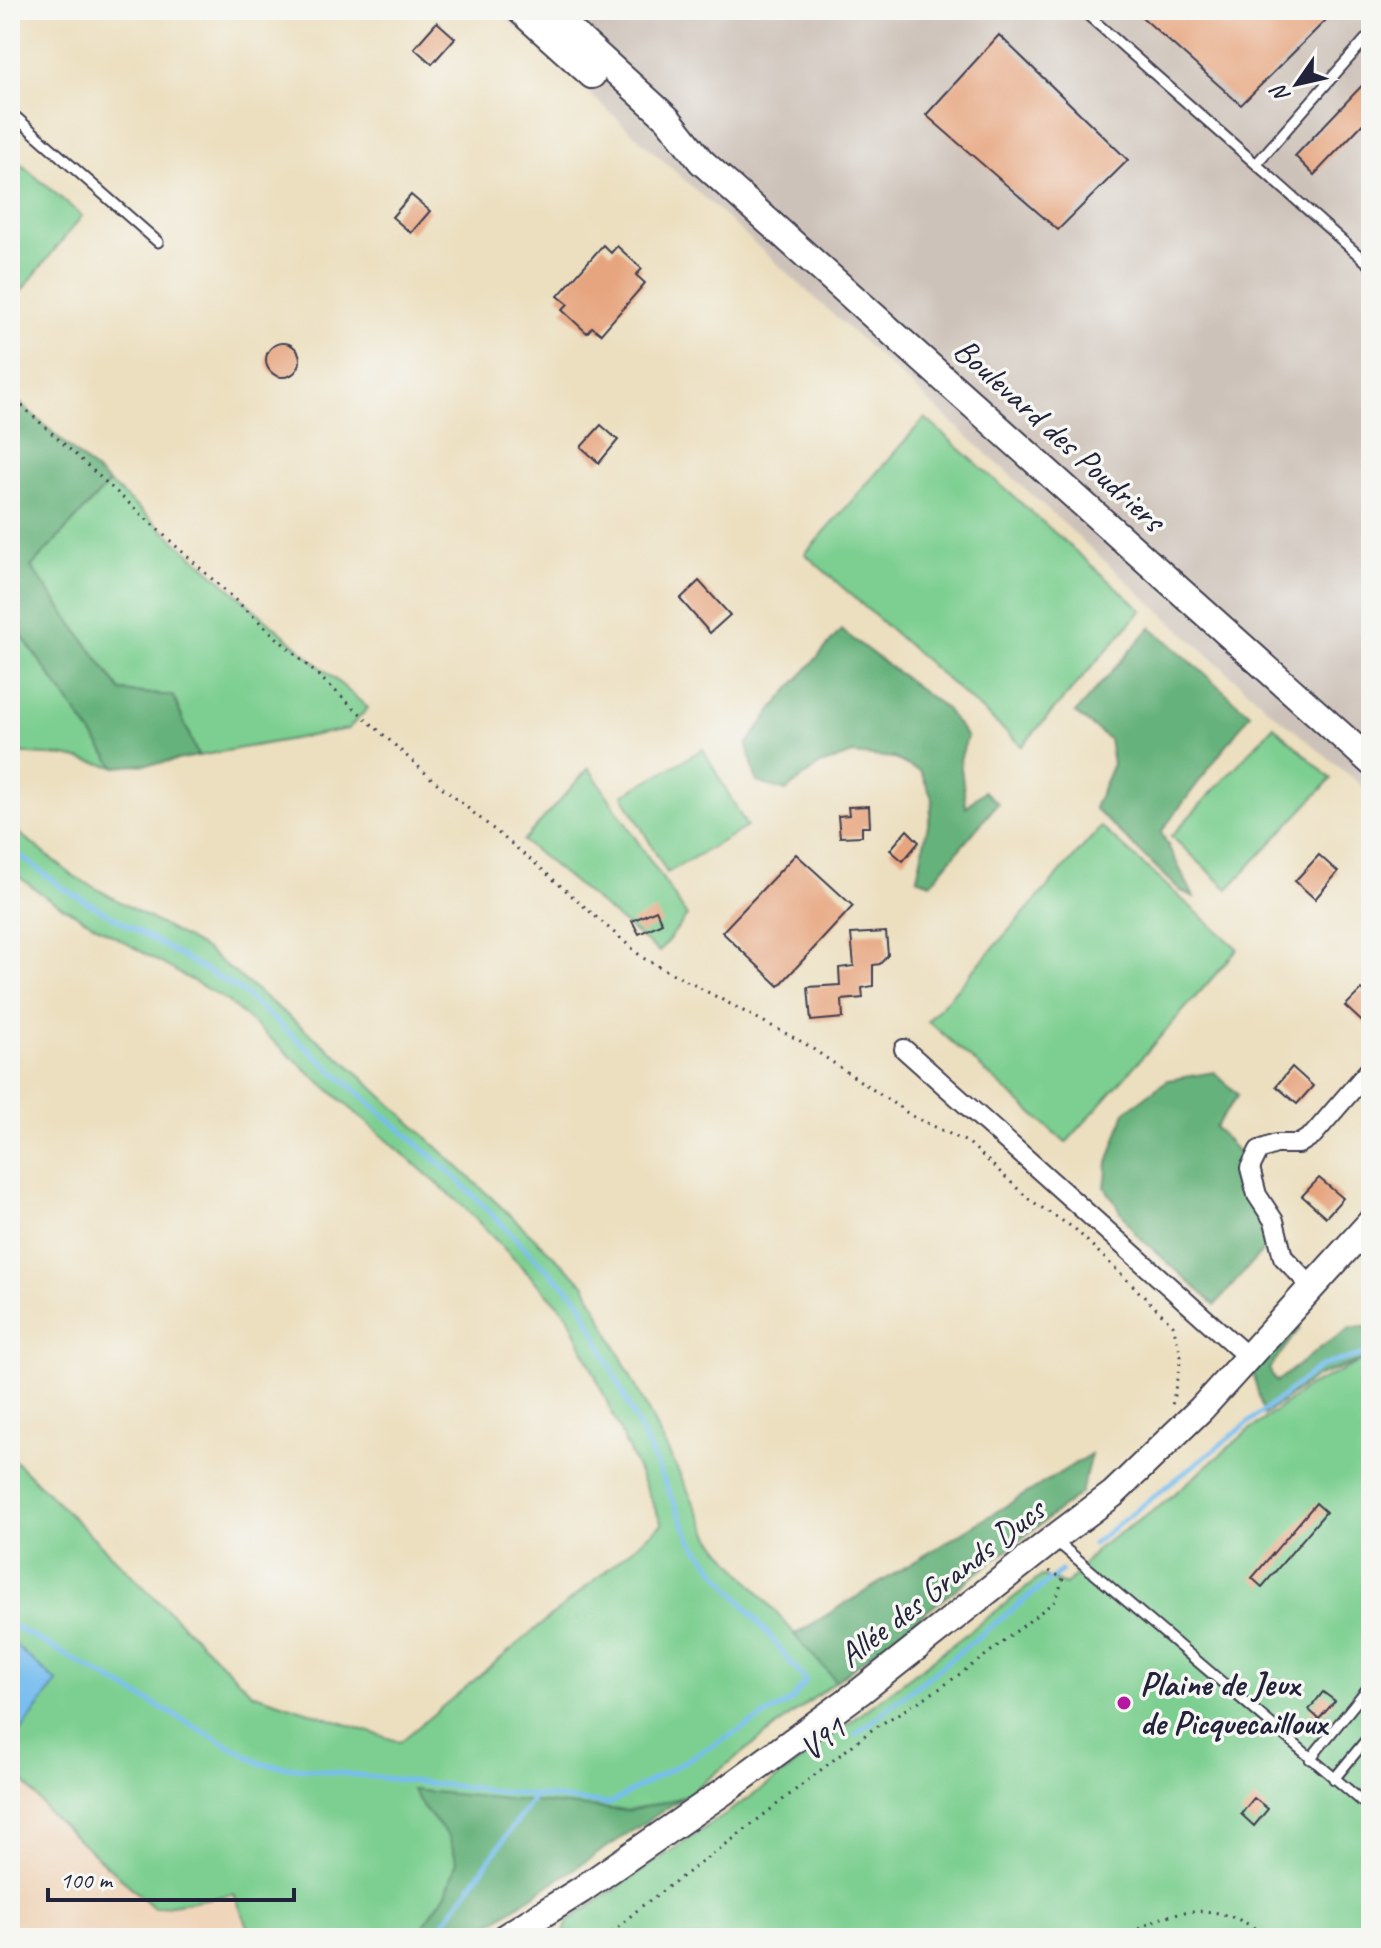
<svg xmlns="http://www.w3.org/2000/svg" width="1381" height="1948" font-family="Caveat,sans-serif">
<rect width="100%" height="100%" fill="#f6f6f2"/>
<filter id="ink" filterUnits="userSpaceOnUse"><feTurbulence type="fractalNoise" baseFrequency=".0125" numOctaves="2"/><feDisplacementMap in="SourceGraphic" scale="16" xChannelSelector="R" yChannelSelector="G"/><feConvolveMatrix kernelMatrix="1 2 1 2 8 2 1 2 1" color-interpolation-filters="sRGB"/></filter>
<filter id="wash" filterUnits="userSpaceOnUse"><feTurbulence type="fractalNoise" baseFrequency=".006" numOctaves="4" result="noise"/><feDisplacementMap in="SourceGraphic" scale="32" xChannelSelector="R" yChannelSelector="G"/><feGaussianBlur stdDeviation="1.8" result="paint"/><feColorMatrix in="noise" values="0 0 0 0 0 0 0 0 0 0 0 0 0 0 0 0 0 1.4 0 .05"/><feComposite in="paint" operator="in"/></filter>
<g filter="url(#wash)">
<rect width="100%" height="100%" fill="#ecdfbf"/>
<path fill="#efd6bb" d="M10 1763 49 1813 235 1894 253 1938H10Z"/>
<path fill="#cdc2b9" d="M497 10H1371V793L1267 708Z"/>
<path fill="#7dcf91" stroke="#507866" stroke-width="2" d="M10 155 82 216 10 305Z
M925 418 1142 610 1022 746 805 554Z
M109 483 368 708 348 729 198 756 173 696 121 691 31 567Z
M10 619 115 767 65 756 10 753Z
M1274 726 1331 779 1228 889 1171 836Z
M703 749 747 827 667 873 623 795Z
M589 768 687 916 659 952 523 841Z
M10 826 72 875 205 949 349 1065 585 1285 712 1539 836 1681 684 1797 629 1811 413 1791 423 1807 449 1837 457 1861 447 1892 415 1938H253L234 1894 154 1908 49 1813 10 1763V1456L252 1693 400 1742 662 1524 568 1315 463 1206 226 1000 49 899 10 870Z
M1101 827 1238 949 1066 1143 928 1021Z
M1371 1360V1938H562L568 1921 771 1783 1042 1576 1066 1585 1098 1548 1160 1506 1247 1432 1309 1386 1362 1361Z"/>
<path fill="#66b27b" stroke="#446a5b" stroke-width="2" d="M10 394 109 483 31 567 121 691 173 696 198 756 161 763 115 767 10 619Z
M1151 627 1250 714 1161 832 1194 897 1181 891 1094 808 1113 764 1109 739 1075 713Z
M841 630 946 709 967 737 960 760 966 807 984 791 998 803 931 883 917 878 933 800 921 772 893 758 853 754 817 766 786 791 757 782 747 745 773 708Z
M1214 1072 1238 1095 1215 1127 1239 1153 1266 1247 1215 1305 1135 1233 1105 1187 1108 1163 1125 1112 1168 1080Z
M1296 1320 1300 1328 1269 1369 1276 1382 1327 1343 1352 1327H1371V1357L1315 1377 1264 1415 1252 1370Z
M1091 1454 1081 1493 836 1681 794 1635Z
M412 1790 629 1811 684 1797 468 1938H415L447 1892 457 1861 449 1837 423 1807Z"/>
<path fill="#78beef" stroke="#4d7095" stroke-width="2" d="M10 1641 57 1682 20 1733 10 1724Z"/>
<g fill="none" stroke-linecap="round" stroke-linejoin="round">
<path stroke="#78beef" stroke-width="5" d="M10 848 63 888 240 990 451 1173 540 1263 579 1299 692 1541 806 1681 791 1701 609 1804 262 1764 10 1624
M1093 1544 1321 1366 1371 1352
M856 1734 1061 1571
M433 1938 535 1796"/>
</g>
<g id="blocks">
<path fill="#e7a57f" d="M1134 10H1315L1326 20 1241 105Z
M437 22 455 38 432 64 414 48Z
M999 35 1128 160 1058 230 926 115Z
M1371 76V115L1314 175 1295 156Z
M411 195 430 211 411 233 392 217Z
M603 245 611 253 617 246 642 269 636 275 645 283 601 334 592 327 587 333 562 310 568 304 558 296Z
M266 360a17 17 0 1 1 34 0a17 17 0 1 1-34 0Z
M601 425 618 440 599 463 581 447Z
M699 581 730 615 710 633 680 599Z
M869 806 870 827H862V836L840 837 838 816 849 815 848 807Z
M907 830 919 842 903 861 890 850Z
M796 854 853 906 779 986 722 932Z
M1319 855 1338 872 1315 899 1295 881Z
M656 910 662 923 639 934 632 921Z
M886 932 888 955 880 964 873 965V986L862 988 863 998 842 1000 843 1018 811 1021 808 987 840 985 839 968 854 966 851 934Z
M1361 990 1371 998V1030L1345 1006Z
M1292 1067 1313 1086 1297 1104 1276 1086Z
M1319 1178 1343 1198 1326 1217 1302 1196Z
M1316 1503 1326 1512 1262 1587 1252 1578Z
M1323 1692 1335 1701 1319 1719 1309 1710Z
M1254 1798 1268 1809 1254 1826 1241 1814Z"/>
</g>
</g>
<g filter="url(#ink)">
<use href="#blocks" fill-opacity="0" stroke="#403e4f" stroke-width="2"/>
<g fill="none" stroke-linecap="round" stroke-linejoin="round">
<defs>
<path id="service" d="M1082 10 1371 266
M10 112 158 242
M1256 164 1371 33
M1056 1541 1371 1809
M1310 1759 1371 1684
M1334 1779 1371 1734"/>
<path id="minor" d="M904 1049 1249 1358
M1311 1286 1283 1257 1274 1221 1257 1195 1250 1168 1259 1150 1276 1144H1299L1313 1135 1371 1068"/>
<path id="secondary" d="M520 10 592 75
M548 10 668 119 701 161 1371 762
M504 1938 581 1890 723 1792 861 1691 1053 1539 1113 1494 1201 1409 1371 1222"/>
</defs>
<use href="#service" stroke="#403e4f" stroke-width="13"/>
<use href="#minor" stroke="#403e4f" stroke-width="22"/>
<use href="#secondary" stroke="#403e4f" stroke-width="30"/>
<path stroke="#403e4f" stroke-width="3" stroke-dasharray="2 6" stroke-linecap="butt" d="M10 395 432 779 530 859 643 958 804 1043 912 1116 969 1143 1030 1200 1075 1229 1173 1325 1181 1357 1172 1406
M606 1938 642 1906 733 1839 873 1729 939 1689 986 1655 1056 1600 1063 1578 1047 1570
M1126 1938C1174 1903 1221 1901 1269 1938"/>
<use href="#service" stroke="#fff" stroke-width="9"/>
<use href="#minor" stroke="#fff" stroke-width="18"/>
<use href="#secondary" stroke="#fff" stroke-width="26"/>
</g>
</g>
<circle fill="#b5179e" stroke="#f6f6f2" stroke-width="3" cx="1124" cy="1703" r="8"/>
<g text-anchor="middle" stroke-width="7" stroke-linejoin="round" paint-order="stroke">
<g font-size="34" fill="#22223b" stroke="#f6f6f2">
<text transform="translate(1060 434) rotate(42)" y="12">Boulevard des Poudriers</text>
<text transform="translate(941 1582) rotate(-38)" y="12">Allée des Grands Ducs</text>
<text transform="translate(822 1738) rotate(-38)" y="12">V91</text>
</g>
<g font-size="34" font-weight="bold" fill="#22223b" stroke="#f6f6f2" text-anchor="start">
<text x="1140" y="1695">Plaine de Jeux<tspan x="1140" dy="39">de Picquecailloux</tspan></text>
</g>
</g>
<rect width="1381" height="1948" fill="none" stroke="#f6f6f2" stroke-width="40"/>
<g transform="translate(1297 84) rotate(236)" stroke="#f6f6f2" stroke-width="6" paint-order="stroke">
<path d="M0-6L14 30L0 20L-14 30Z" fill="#22223b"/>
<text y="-12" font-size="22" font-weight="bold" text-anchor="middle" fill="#22223b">N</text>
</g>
<path d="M48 1888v12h246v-12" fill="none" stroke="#22223b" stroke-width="4"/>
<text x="60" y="1888" font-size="24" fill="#22223b" stroke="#f6f6f2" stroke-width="6" paint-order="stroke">100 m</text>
</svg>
